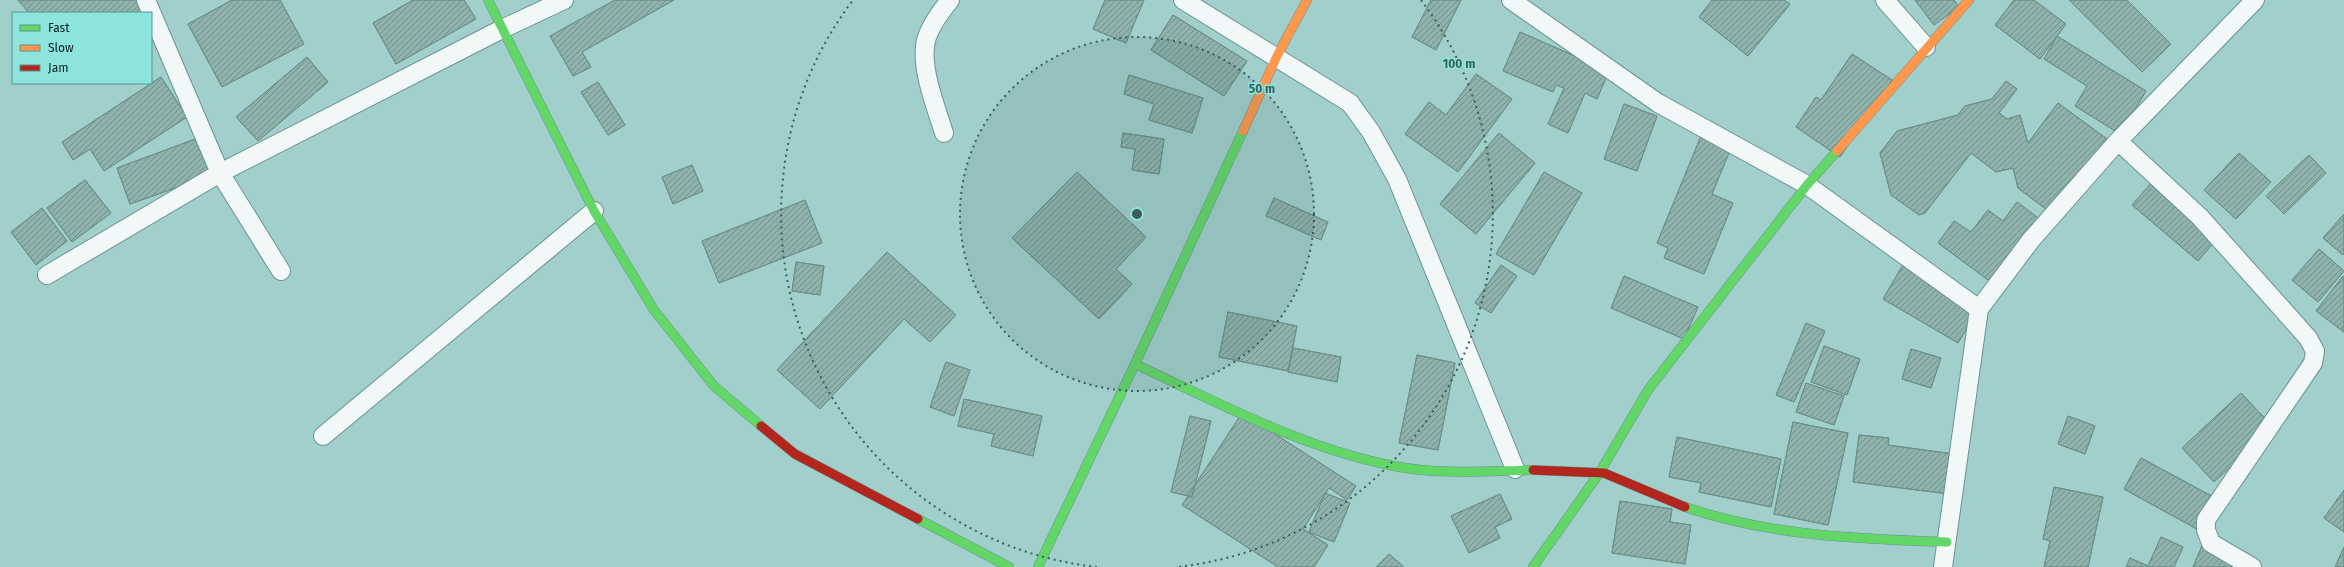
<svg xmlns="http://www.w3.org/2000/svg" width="2344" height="567" font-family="'Fira Sans',sans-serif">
<defs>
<pattern id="building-hatch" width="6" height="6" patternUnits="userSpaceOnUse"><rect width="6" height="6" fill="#8fb3ac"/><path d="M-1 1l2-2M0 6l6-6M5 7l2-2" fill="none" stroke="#73918b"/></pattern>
</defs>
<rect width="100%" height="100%" fill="#a1d0cc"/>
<path fill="url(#building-hatch)" stroke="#6b9089" d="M18 0H150L135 13H29Z
M18 0H150L135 13H29Z
M232 0H280L304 44 222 87 188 24Z
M232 0H280L304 44 222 87 188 24Z
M413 0H464L476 19 396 64 373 23Z
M413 0H464L476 19 396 64 373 23Z
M615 0H674L582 52 591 67 573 76 550 36Z
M615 0H674L582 52 591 67 573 76 550 36Z
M1105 0H1144L1126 43 1093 29Z
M1105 0H1144L1126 43 1093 29Z
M1431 0H1461L1436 50 1412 37Z
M1431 0H1461L1436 50 1412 37Z
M1712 0H1784L1790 4 1748 56 1699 17Z
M1712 0H1784L1790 4 1748 56 1699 17Z
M1915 0H1954L1959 7 1934 25Z
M1915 0H1954L1959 7 1934 25Z
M2014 0H2034L2066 24 2040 59 1995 25Z
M2014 0H2034L2066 24 2040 59 1995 25Z
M2069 0H2127L2171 44 2142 72Z
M2069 0H2127L2171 44 2142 72Z
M1173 15 1247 61 1224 96 1151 50Z
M1173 15 1247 61 1224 96 1151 50Z
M1520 32 1609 71 1597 99 1585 93 1568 133 1548 124 1564 88 1556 85 1553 92 1503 71Z
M1520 32 1609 71 1597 99 1585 93 1568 133 1548 124 1564 88 1556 85 1553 92 1503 71Z
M2057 36 2146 91 2120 134 2075 106 2087 86 2044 59Z
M2057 36 2146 91 2120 134 2075 106 2087 86 2044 59Z
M1852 54 1892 80 1840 157 1796 127 1816 97 1821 100Z
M1852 54 1892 80 1840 157 1796 127 1816 97 1821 100Z
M307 57 328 82 258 141 236 117Z
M307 57 328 82 258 141 236 117Z
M1476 74 1512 99 1458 172 1405 134 1429 102 1446 115Z
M1476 74 1512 99 1458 172 1405 134 1429 102 1446 115Z
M1129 75 1203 98 1192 133 1149 120 1154 104 1124 94Z
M1129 75 1203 98 1192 133 1149 120 1154 104 1124 94Z
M161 77 187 117 104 171 90 149 73 160 62 142Z
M161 77 187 117 104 171 90 149 73 160 62 142Z
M2006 81 2017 89 1999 113 2007 119 2020 115 2028 143 2058 103 2107 139 2051 213 2018 188 2013 168 1996 172 1971 153 1925 213 1919 215 1891 195 1880 153 1897 131 1958 115 1965 106 1992 99Z
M2006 81 2017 89 1999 113 2007 119 2020 115 2028 143 2058 103 2107 139 2051 213 2018 188 2013 168 1996 172 1971 153 1925 213 1919 215 1891 195 1880 153 1897 131 1958 115 1965 106 1992 99Z
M598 82 625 125 608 135 581 92Z
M598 82 625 125 608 135 581 92Z
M1624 104 1657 116 1637 171 1604 159Z
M1624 104 1657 116 1637 171 1604 159Z
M1123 133 1164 139 1159 174 1132 170 1135 149 1121 147Z
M1123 133 1164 139 1159 174 1132 170 1135 149 1121 147Z
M1499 133 1535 163 1476 234 1440 204Z
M1499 133 1535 163 1476 234 1440 204Z
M1701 136 1731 148 1712 194 1733 203 1704 274 1664 258 1668 248 1657 243Z
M1701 136 1731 148 1712 194 1733 203 1704 274 1664 258 1668 248 1657 243Z
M198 138 212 175 130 204 117 168Z
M198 138 212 175 130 204 117 168Z
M2239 153 2271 182 2236 219 2204 190Z
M2239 153 2271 182 2236 219 2204 190Z
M2309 155 2326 173 2284 214 2266 196Z
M2309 155 2326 173 2284 214 2266 196Z
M692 165 703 191 673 204 662 177Z
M692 165 703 191 673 204 662 177Z
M1077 172 1146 237 1116 269 1132 284 1099 319 1012 238Z
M1077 172 1146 237 1116 269 1132 284 1099 319 1012 238Z
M1544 172 1582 193 1534 275 1496 254Z
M1544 172 1582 193 1534 275 1496 254Z
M85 180 111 213 72 242 47 208Z
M85 180 111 213 72 242 47 208Z
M2154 180 2220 235 2198 261 2132 205Z
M2154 180 2220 235 2198 261 2132 205Z
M1274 198 1328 222 1321 240 1266 216Z
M1274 198 1328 222 1321 240 1266 216Z
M805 200 822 243 719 283 702 241Z
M805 200 822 243 719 283 702 241Z
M2017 202 2046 224 1999 288 1938 243 1954 221 1971 232 1988 210 2003 221Z
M2017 202 2046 224 1999 288 1938 243 1954 221 1971 232 1988 210 2003 221Z
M42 208 67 241 36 265 11 232Z
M42 208 67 241 36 265 11 232Z
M2344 214V254L2343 255 2323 238Z
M2344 214V254L2343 255 2323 238Z
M2319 249 2344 271 2318 302 2292 280Z
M2319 249 2344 271 2318 302 2292 280Z
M887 252 956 315 930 342 904 319 820 409 777 370Z
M887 252 956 315 930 342 904 319 820 409 777 370Z
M796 262 824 266 820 295 792 291Z
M796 262 824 266 820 295 792 291Z
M1904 263 1979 308 1958 343 1883 299Z
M1904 263 1979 308 1958 343 1883 299Z
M1501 265 1517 276 1491 313 1475 303Z
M1501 265 1517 276 1491 313 1475 303Z
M1624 276 1698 307 1684 339 1611 308Z
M1624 276 1698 307 1684 339 1611 308Z
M2343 276 2344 277V332L2316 311Z
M2343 276 2344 277V332L2316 311Z
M1228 312 1297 326 1288 371 1219 357Z
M1228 312 1297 326 1288 371 1219 357Z
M1806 323 1825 331 1794 402 1776 395Z
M1806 323 1825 331 1794 402 1776 395Z
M1824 346 1860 359 1847 395 1811 382Z
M1824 346 1860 359 1847 395 1811 382Z
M1293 348 1341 357 1337 382 1288 372Z
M1293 348 1341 357 1337 382 1288 372Z
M1911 349 1941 358 1931 388 1902 379Z
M1911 349 1941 358 1931 388 1902 379Z
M1417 355 1455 363 1438 450 1399 443Z
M1417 355 1455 363 1438 450 1399 443Z
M946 362 970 370 954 416 930 407Z
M946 362 970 370 954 416 930 407Z
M1806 383 1844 396 1834 425 1796 412Z
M1806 383 1844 396 1834 425 1796 412Z
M2241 393 2273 427 2214 482 2182 448Z
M2241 393 2273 427 2214 482 2182 448Z
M964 399 1042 416 1033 456 991 446 994 434 958 426Z
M964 399 1042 416 1033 456 991 446 994 434 958 426Z
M1242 413 1356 486 1347 500 1329 488 1303 529 1328 545 1314 567H1278L1182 505Z
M1242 413 1356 486 1347 500 1329 488 1303 529 1328 545 1314 567H1278L1182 505Z
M1190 416 1211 421 1192 497 1171 492Z
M1190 416 1211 421 1192 497 1171 492Z
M2068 416 2095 426 2085 454 2058 444Z
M2068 416 2095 426 2085 454 2058 444Z
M1793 422 1848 433 1828 525 1774 514Z
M1793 422 1848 433 1828 525 1774 514Z
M1859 435 1889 438 1888 445 1954 454 1949 494 1853 482Z
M1859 435 1889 438 1888 445 1954 454 1949 494 1853 482Z
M1677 437 1781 459 1771 507 1699 492 1701 483 1669 477Z
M1677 437 1781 459 1771 507 1699 492 1701 483 1669 477Z
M2141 458 2221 501 2204 533 2124 489Z
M2141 458 2221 501 2204 533 2124 489Z
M2054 487 2103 497 2088 567H2044L2050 541 2043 539Z
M2054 487 2103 497 2088 567H2044L2050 541 2043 539Z
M2344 490V532L2324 518Z
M2344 490V532L2324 518Z
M1325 493 1350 503 1334 542 1309 532Z
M1325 493 1350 503 1334 542 1309 532Z
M1500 494 1512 519 1495 527 1500 538 1469 553 1451 516Z
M1500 494 1512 519 1495 527 1500 538 1469 553 1451 516Z
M1620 501 1672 509 1670 522 1691 525 1685 564 1612 553Z
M1620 501 1672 509 1670 522 1691 525 1685 564 1612 553Z
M2161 537 2183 547 2174 567H2126L2130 558 2148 566Z
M2161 537 2183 547 2174 567H2126L2130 558 2148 566Z
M2202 546 2234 560 2231 567H2193Z
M2202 546 2234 560 2231 567H2193Z
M2344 547V567H2335Z
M2344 547V567H2335Z
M1389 554 1404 567H1376Z
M1389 554 1404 567H1376Z"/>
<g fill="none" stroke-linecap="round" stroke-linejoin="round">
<defs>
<path id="street" d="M146 0 220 173 281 271
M1183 0 1350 103 1371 132 1397 179 1515 469
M1511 0 1658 103 1807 185 1979 309
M1885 0 1926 47
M944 133C936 107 918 63 927 37 932 23 941 11 950 0
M2118 141 2200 217 2308 338 2315 351 2313 363 2206 520V530L2211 543 2252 567
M47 275 220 173 502 29 564 0
M323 436 594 211
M1943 567 1979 309 2031 240 2118 141 2255 0"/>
<path id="fast" d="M488 0 594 211 654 310 714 386 761 426
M1135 364C1219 403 1302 448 1394 466 1439 475 1487 471 1533 470
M1685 507C1770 536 1858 539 1947 542
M918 519 1009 567
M1038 567 1135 364 1243 131
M1533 567 1600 472 1648 390 1807 185 1837 151"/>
<path id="slow" d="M1243 131 1277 56 1307 0
M1837 151 1969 0"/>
<path id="jam" d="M761 426 795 454 918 519
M1533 470 1604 473 1685 507"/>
</defs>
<use href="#street" stroke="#6b9290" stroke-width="20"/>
<use href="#fast" stroke="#6b9290" stroke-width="10"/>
<use href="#slow" stroke="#6b9290" stroke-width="10"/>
<use href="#jam" stroke="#6b9290" stroke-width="10"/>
<use href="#street" stroke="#f1f8f7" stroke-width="18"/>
<use href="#fast" stroke="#63d668" stroke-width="9"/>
<use href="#slow" stroke="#ff974d" stroke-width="9"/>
<use href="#jam" stroke="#b3261e" stroke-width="9"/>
</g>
<circle cx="1137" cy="214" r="177" fill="#3b5e5b" fill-opacity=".12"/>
<g fill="none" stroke="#3b5e5b" stroke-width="2" stroke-dasharray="2 4">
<circle cx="1137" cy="214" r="177"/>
<path d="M1097 567A355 355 0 0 1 853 0M1421 0A355 355 0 0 1 1177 567"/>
</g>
<circle cx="1137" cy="214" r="6" fill="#3b5e5b" stroke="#8de4dc" stroke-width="2"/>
<g font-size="12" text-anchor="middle" font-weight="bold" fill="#3b5e5b" stroke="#8de4dc" stroke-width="3" stroke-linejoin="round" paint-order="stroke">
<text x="1459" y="68">100 m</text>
<text x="1262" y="93">50 m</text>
</g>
<rect x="12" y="12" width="140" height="72" fill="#8de4dc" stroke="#569690"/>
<rect x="20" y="25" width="20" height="6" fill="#63d668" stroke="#569690"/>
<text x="48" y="32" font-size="12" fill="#04201e">Fast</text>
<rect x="20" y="45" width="20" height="6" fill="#ff974d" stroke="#569690"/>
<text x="48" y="52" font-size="12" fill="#04201e">Slow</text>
<rect x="20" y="65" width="20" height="6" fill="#b3261e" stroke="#569690"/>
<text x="48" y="72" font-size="12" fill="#04201e">Jam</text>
</svg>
